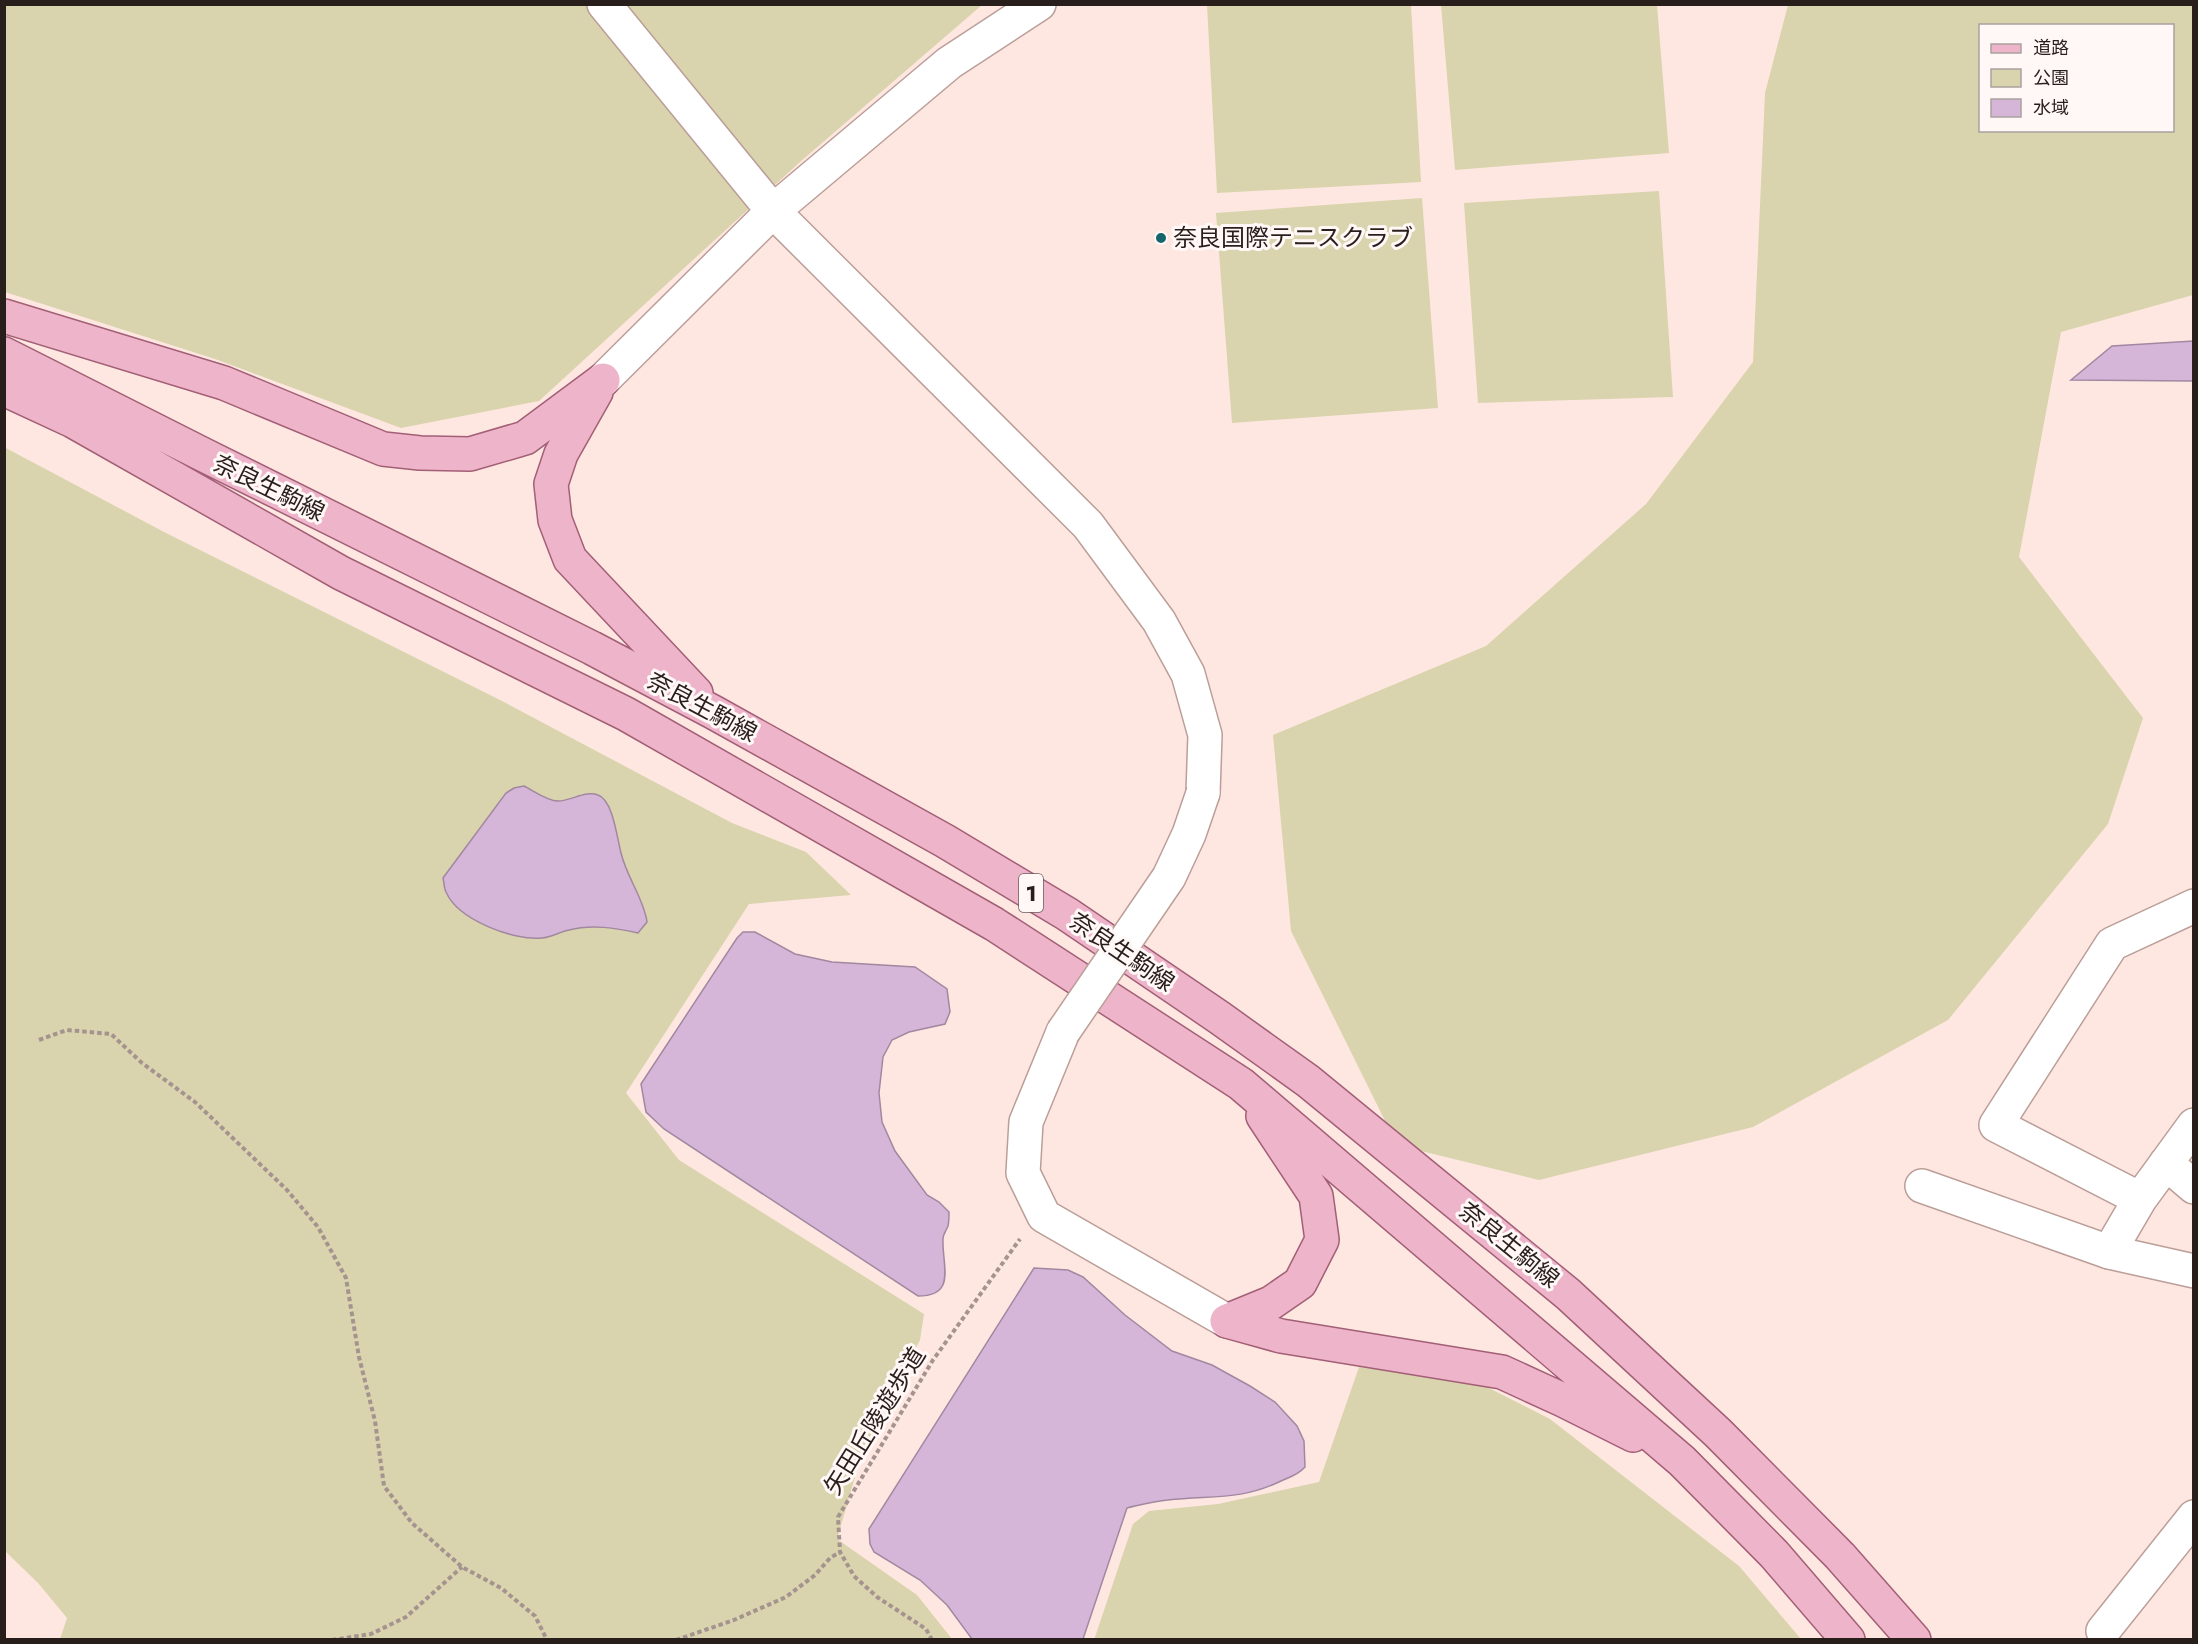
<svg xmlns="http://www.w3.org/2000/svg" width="2198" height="1644" font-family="Jost,'Noto Sans JP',sans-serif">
<rect width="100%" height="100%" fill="#ffe7e1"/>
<path fill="#d9d4ad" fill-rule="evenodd" d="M5 5H982L800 162 539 401 401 428 215 359 5 292Z
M1207 5H1411L1421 182 1217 193Z
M1441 5H1657L1669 153 1455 170Z
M1788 5H2193V295L2061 332 2019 557 2143 718 2108 824 1948 1020 1753 1127 1539 1180 1397 1145 1291 931 1273 735 1486 646 1646 504 1753 362 1765 93ZM1980 26H2172V130H1980Z
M1659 191 1673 397 1478 403 1464 203Z
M1422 198 1438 408 1232 423 1216 213Z
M4 447 166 533 500 700 732 823 806 852 851 895 749 904 626 1093 679 1160 924 1314 920 1340 862 1453 837 1539 917 1595 952 1639H60L67 1618 38 1583 4 1550Z
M1359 1367 1473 1380 1550 1419 1739 1566 1801 1639 1094 1640 1133 1524 1149 1511 1218 1504 1319 1482Z"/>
<path fill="#d5b6d9" stroke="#a188a0" stroke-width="1.5" d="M2193 341V381L2071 380 2112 346Z
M524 786C534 791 547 801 558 801 571 801 586 790 598 795 613 800 617 838 621 853 627 878 644 899 647 922L638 933C616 928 592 924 569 930 560 932 551 937 542 938 514 941 458 920 446 892 444 888 444 882 443 878L506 793 514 788Z
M743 932H755L795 954 832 962 915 967 947 989 950 1012 945 1024 909 1032 892 1040 883 1057 879 1093 882 1122 895 1151 927 1195 939 1202 949 1212C949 1216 949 1222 948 1226 946 1231 943 1234 943 1239 942 1266 957 1296 918 1296L664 1129 646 1112 641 1084 737 938Z
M1034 1268 1068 1270 1083 1277 1125 1315 1172 1351 1212 1365 1250 1386 1275 1402 1297 1426 1304 1441 1305 1467C1298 1475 1290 1477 1281 1481 1240 1501 1211 1495 1168 1500 1154 1501 1140 1505 1127 1508L1083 1639H972L947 1605 920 1580 874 1552 870 1544 869 1529Z"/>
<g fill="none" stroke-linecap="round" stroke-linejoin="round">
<defs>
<path id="minor" d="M604 4 773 211 1088 525 1159 621 1188 674 1205 735 1203 793
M603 380 773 211 949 63 1039 4
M1063 1032 1026 1122 1023 1173 1044 1216 1227 1321
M2166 1163 2194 1187
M2140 1199 1996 1125 2112 944 2194 906
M2109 1252 2140 1199 2194 1125
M2103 1631 2194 1517"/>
<path id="tertiary" d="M1922 1186 2109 1252 2194 1271"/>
<path id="primary" d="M4 316 224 383 383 449 420 453 470 454 525 438 603 380
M4 354 202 454 592 648 713 712 945 841 1067 914 1220 1018 1308 1081 1568 1294 1718 1433 1840 1556 1914 1640
M4 389 73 421 341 573 626 714 994 924 1241 1084 1682 1461 1774 1554 1848 1640
M596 392 561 454 551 484 555 520 570 559 696 693
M1227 1321 1281 1336 1502 1372 1563 1400 1633 1435
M1227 1321 1271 1303 1300 1283 1322 1240 1316 1196 1263 1116"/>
</defs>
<use href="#minor" stroke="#bb9e98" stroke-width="36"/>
<use href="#tertiary" stroke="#bb9e98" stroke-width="36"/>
<use href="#primary" stroke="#a25f76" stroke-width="36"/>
<path stroke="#a5938f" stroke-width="4" stroke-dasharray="4.5 3" stroke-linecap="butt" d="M39 1040 67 1030 111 1034 142 1063 195 1102 287 1190 318 1227 346 1278 359 1357 375 1421 384 1486 412 1523 462 1567 501 1588 535 1616 547 1640
M332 1640 371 1634 406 1617 462 1567
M676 1640 734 1620 786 1597 815 1575 830 1558 840 1552
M932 1640 926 1629 877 1597 854 1576 840 1552 838 1517 933 1360 1020 1239"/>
<use href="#minor" stroke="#fff" stroke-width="33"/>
<use href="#tertiary" stroke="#fff" stroke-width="33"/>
<use href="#primary" stroke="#eeb4ca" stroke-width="33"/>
<defs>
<path id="minor-bridge" d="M1063 1032 1169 877 1189 834 1203 793"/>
</defs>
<use href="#minor-bridge" stroke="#bb9e98" stroke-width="36" stroke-linecap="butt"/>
<use href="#minor-bridge" stroke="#fff" stroke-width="33"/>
</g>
<circle fill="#17656c" stroke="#fff8f7" stroke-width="2" cx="1161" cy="238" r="6"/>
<g text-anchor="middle" stroke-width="6" stroke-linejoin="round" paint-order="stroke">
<rect fill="#fff8f7" stroke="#685f5e" stroke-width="1.5" x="1019" y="874" width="24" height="38" rx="4.5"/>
<g font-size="22" font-weight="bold" fill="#281e1c">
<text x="1031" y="901">1</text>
</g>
<g font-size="24" fill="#281e1c" stroke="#fff8f7" text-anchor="start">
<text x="1173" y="246">奈良国際テニスクラブ</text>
</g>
<g font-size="24" fill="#281e1c" stroke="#fff8f7">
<text transform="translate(269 488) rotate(26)" y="8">奈良生駒線</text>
<text transform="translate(702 707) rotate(28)" y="8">奈良生駒線</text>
<text transform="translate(1122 952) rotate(34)" y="8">奈良生駒線</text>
<text transform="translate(1509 1245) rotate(39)" y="8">奈良生駒線</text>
<text transform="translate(875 1421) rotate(-58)" y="8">矢田丘陵遊歩道</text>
</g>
</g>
<rect width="2198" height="1644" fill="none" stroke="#281e1c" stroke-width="12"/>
<rect x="1979" y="24" width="195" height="108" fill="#fff8f7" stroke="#a9a19f" stroke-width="1.5"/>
<rect x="1991" y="44" width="30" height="9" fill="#eeb4ca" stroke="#a9a19f" stroke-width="1.5"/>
<text x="2033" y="54" font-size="18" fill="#281e1c">道路</text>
<rect x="1991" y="69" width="30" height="18" fill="#d9d4ad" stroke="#a9a19f" stroke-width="1.5"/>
<text x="2033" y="84" font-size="18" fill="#281e1c">公園</text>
<rect x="1991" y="99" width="30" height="18" fill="#d5b6d9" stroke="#a9a19f" stroke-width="1.5"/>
<text x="2033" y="114" font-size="18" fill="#281e1c">水域</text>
</svg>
